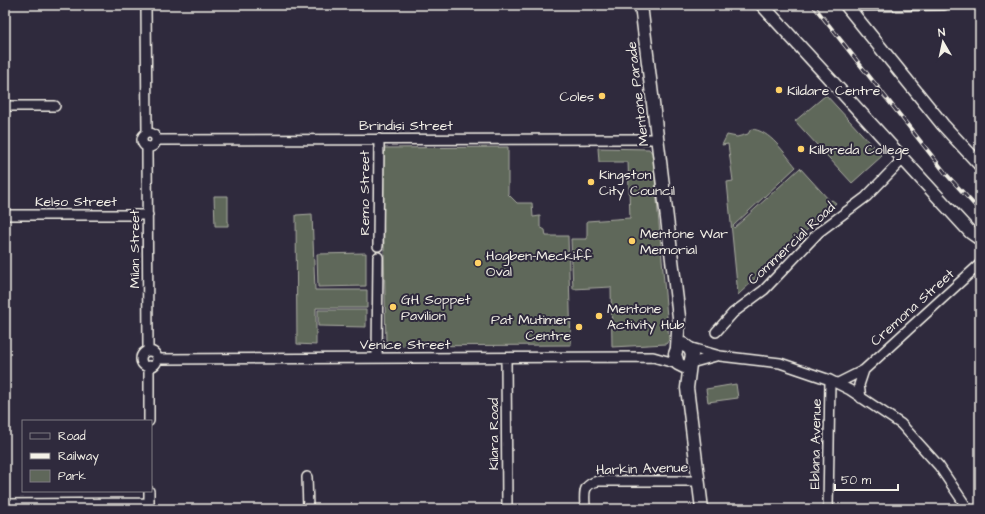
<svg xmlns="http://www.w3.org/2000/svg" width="985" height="514" font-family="'Architects Daughter',sans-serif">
<rect width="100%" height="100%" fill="#2f2a3d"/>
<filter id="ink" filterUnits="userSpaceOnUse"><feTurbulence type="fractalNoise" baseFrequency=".025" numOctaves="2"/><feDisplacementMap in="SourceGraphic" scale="8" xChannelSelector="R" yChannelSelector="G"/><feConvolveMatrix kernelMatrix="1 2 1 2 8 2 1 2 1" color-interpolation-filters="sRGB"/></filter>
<g filter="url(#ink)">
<path fill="#5f675a" stroke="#aaaca1" d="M826 95 882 156 852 183 795 121Z
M751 129C770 130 784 153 796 167L733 226 734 228 800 168 830 201 832 200 836 203 738 295 727 182 733 181 728 144 722 145 727 135 737 137 748 134Z
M508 147V194L517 203H532L533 217 540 216V227L545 230 546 236H568L571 345 386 346 382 148Z
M598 148 649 149 653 154 669 340 666 344 612 347 611 287 573 289 571 239H587V221L630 218 628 162H599Z
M214 196H228V226H215Z
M312 214 315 290H367V308H316V345L297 344 296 215Z
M366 253V286L318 287 317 254Z
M318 310H366V327L318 326Z
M736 384 738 398 708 402 706 389Z"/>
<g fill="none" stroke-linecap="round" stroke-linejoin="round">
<defs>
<path id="street" d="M146 5 147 133
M847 6 944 5
M5 106H55
M142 140a7 7 0 1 1 14 0a7 7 0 1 1-14 0Z
M156 140 657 139
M147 147 148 351
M5 215H148
M378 246 379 139
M716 332 733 313 764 290 819 232 866 197 902 160
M688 347 720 356 780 363 830 380 850 390 901 424 939 466 968 509
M141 359a8 8 0 1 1 16 0a8 8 0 1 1-16 0Z
M377 358 378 257
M506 358 507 509
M157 359 653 357 678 364
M691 363 716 356
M838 383 864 370 980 264
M861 398 859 385 864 370
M149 421V366
M307 477 308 509
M5 504 149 503
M149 508V491
M585 509C585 494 581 485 598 481H699
M828 509 830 380"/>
<path id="secondary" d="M641 5 679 317 677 347
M762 5 970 232 980 239
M846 5 943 125 980 165
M683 344 690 349 692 355 690 364 684 367 678 364 675 354 678 346Z
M690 364 687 388 702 509"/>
</defs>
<use href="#street" stroke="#f4f1e8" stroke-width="12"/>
<use href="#secondary" stroke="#f4f1e8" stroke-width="15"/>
<use href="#street" stroke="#2f2a3d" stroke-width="9"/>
<use href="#secondary" stroke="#2f2a3d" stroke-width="12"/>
<defs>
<path id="rail" d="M813 5 947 175 980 211"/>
</defs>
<use href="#rail" stroke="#f4f1e8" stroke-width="4"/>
<use href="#rail" stroke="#2f2a3d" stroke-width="2.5" stroke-dasharray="8" stroke-linecap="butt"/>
</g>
</g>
<g fill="#ffd166" stroke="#2f2a3d" stroke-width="1.5">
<circle cx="779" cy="90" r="4"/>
<circle cx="602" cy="96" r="4"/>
<circle cx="801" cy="149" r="4"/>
<circle cx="591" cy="182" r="4"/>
<circle cx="632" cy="241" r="4"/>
<circle cx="478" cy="263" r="4"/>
<circle cx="393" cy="307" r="4"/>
<circle cx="599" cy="316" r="4"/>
<circle cx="579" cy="327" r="4"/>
</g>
<g text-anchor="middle" stroke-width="4" stroke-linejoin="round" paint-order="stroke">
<g font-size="14" fill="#f4f1e8" stroke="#2f2a3d" text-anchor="start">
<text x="787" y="95">Kildare Centre</text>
<text x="594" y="101" text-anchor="end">Coles</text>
<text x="809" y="154">Kilbreda College</text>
<text x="599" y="179">Kingston<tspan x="599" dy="16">City Council</tspan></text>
<text x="640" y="238">Mentone War<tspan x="640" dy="16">Memorial</tspan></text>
<text x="486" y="260">Hogben-Meckiff<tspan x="486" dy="16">Oval</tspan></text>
<text x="401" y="304">GH Soppet<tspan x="401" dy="16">Pavilion</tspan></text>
<text x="607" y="313">Mentone<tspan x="607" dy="16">Activity Hub</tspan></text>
<text x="571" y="324" text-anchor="end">Pat Mutimer<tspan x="571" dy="16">Centre</tspan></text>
</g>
<g font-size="14" fill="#f4f1e8" stroke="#2f2a3d">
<text transform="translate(637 94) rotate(-97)" y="5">Mentone Parade</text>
<text x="406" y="130">Brindisi Street</text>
<text transform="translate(364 193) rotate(-90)" y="5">Remo Street</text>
<text x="76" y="206">Kelso Street</text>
<text transform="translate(791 243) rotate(-43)" y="5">Commercial Road</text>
<text transform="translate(134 249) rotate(-90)" y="5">Milan Street</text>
<text transform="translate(912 307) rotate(-42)" y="5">Cremona Street</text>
<text x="405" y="349">Venice Street</text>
<text transform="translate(493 434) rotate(-90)" y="5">Kilara Road</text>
<text transform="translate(815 444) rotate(-89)" y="5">Eblana Avenue</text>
<text transform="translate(642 468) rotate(-2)" y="5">Harkin Avenue</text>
</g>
</g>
<rect width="985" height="514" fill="none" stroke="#2f2a3d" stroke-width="20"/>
<rect x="10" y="10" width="965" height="494" fill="none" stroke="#f4f1e8" stroke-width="1.5" filter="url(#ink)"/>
<rect x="22" y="420" width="130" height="72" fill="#2f2a3d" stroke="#7e7a81"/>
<rect x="30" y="433" width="20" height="6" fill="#2f2a3d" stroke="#7e7a81"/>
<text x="58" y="440" font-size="12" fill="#f4f1e8">Road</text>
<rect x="30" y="453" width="20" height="6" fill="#f4f1e8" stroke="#7e7a81"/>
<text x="58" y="460" font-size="12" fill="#f4f1e8">Railway</text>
<rect x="30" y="470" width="20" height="12" fill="#5f675a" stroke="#7e7a81"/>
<text x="58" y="480" font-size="12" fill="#f4f1e8">Park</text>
<g transform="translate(943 42) rotate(351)" stroke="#2f2a3d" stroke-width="3" paint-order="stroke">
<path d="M0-3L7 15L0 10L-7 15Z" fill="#f4f1e8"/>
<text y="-6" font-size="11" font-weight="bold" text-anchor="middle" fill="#f4f1e8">N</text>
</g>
<path d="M835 484v6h63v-6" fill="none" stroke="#f4f1e8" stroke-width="2"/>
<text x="841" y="484" font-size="12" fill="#f4f1e8" stroke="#2f2a3d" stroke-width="3" paint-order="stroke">50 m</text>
</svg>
